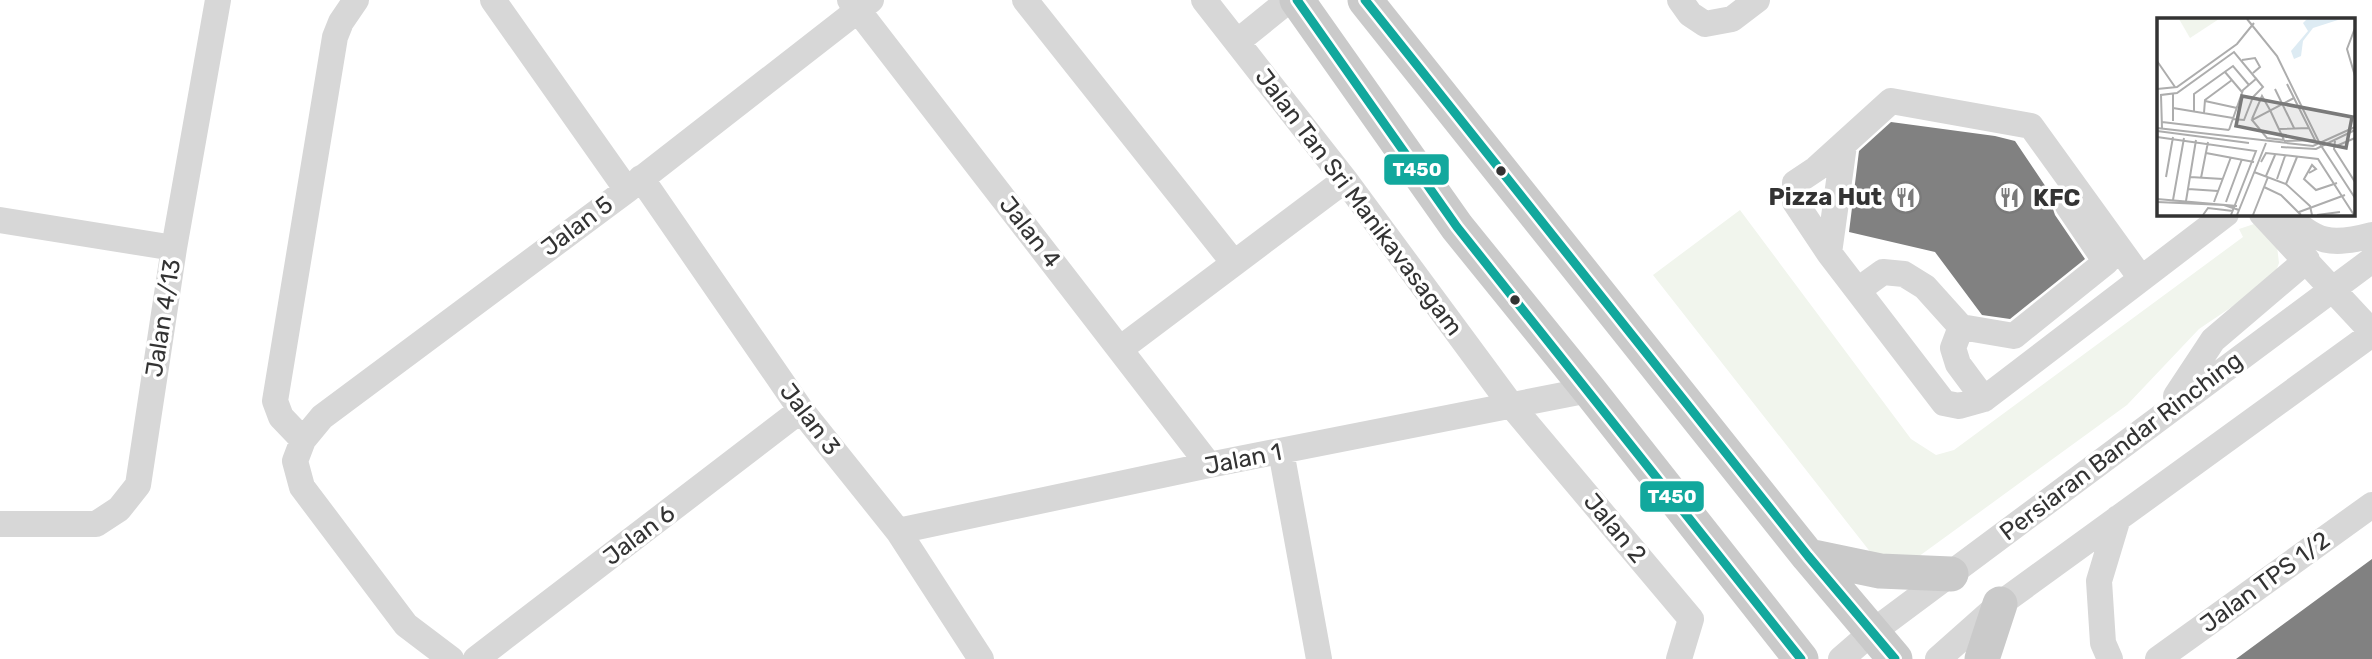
<svg xmlns="http://www.w3.org/2000/svg" width="2372" height="659" font-family="Rubik,sans-serif">
<rect width="100%" height="100%" fill="#fff"/>
<path fill="#f1f5ed" d="M1740 210 1911 439 1936 455 1954 450 2243 237 2239 229 2254 224 2277 246 2279 263 2273 279 2199 329 2127 405 1911 562 1875 558 1653 275Z"/>
<path fill="#818181" d="M1891 122 1995 136 2015 141 2054 199 2052 206 2055 215 2085 259 2010 319 1982 315 1935 252 1849 232 1859 151Z
M2372 559V659H2236Z"/>
<g fill="none" stroke-linecap="round" stroke-linejoin="round">
<path stroke="#d7d7d7" stroke-width="26" d="M493 0 627 190
M850 0 1209 465
M1025 0 1234 263
M1204 0 1345 180 1511 405 1691 619 1679 659
M1680 0 1690 14 1705 24 1732 19 1757 0
M1237 42 1289 0
M641 178 801 410 898 531 981 659
M2262 214 2372 332
M2286 214C2316 243 2331 246 2372 235
M0 220 174 248
M1829 253 1844 145
M2140 277 2031 126 1891 101 1816 169 1795 183V202L1829 253 1944 403 1959 406 1984 399 2226 214
M1858 290 1883 272 1904 274 1925 287 1961 327
M1120 349 1345 180
M2176 396 2213 340 2307 260
M1984 399 1958 364 1953 348 1961 327 2014 336 2106 262 2068 206
M303 440 281 417 275 401 335 37 341 22 356 0
M1281 451 1319 659
M0 524H96L119 509 138 485 174 248 218 0
M898 531 1209 465 1589 390
M451 659 406 625 302 487 295 461 303 440 322 417 627 190 871 0
M476 659 801 410
M1841 659 1871 633 2372 260
M1938 659 2000 604 2372 334
M2110 659 2103 643 2099 581 2118 518
M2158 659 2372 505"/>
<path stroke="#cacaca" stroke-width="35" d="M1297 0 1457 227 1589 390 1801 659
M1365 0 1808 556 1895 659
M1808 556 1880 571 1951 574
M1982 659 2000 604"/>
<defs>
<path id="bus-1" d="M1297 0 1457 227 1801 659
M1365 0 1808 556 1895 659"/>
</defs>
<use href="#bus-1" stroke="#fff" stroke-width="14"/>
<use href="#bus-1" stroke="#12a89d" stroke-width="9"/>
</g>
<defs>
<symbol id="restaurant-ring" viewBox="-11 -11 22 22"><circle r="9.5" fill="#fff" stroke="#7a7a7a" stroke-width="1.5"/><path d="M-5-6h1v4h1v-4h1v4h1v-4h1v5L-1.5 .5V6h-2V.5L-5-1ZM5-6V6H3V1.5H1.5Q1.5-4 5-6Z" fill="#7a7a7a"/></symbol>
</defs>
<g fill-rule="evenodd">
<use href="#restaurant-ring" x="1888" y="180" width="35" height="35"/>
<use href="#restaurant-ring" x="1992" y="180" width="35" height="35"/>
</g>
<g fill="#333" stroke="#fff" stroke-width="2.5">
<circle cx="1501" cy="171" r="6"/>
<circle cx="1515" cy="300" r="6"/>
</g>
<g text-anchor="middle" stroke-width="7" stroke-linejoin="round" paint-order="stroke">
<g font-size="24" font-weight="bold" fill="#333" stroke="#fff" text-anchor="end">
<text x="1882" y="205">Pizza Hut</text>
<text x="2033" y="206" text-anchor="start">KFC</text>
</g>
<g font-size="24" fill="#333" stroke="#fff">
<text transform="translate(1359 202) rotate(53)" y="8">Jalan Tan Sri Manikavasagam</text>
<text transform="translate(577 226) rotate(-37)" y="8">Jalan 5</text>
<text transform="translate(1030 232) rotate(52)" y="8">Jalan 4</text>
<text transform="translate(163 318) rotate(-81)" y="8">Jalan 4/13</text>
<text transform="translate(810 419) rotate(53)" y="8">Jalan 3</text>
<text transform="translate(2121 446) rotate(-37)" y="8">Persiaran Bandar Rinching</text>
<text transform="translate(1243 459) rotate(-11)" y="8">Jalan 1</text>
<text transform="translate(1615 528) rotate(50)" y="8">Jalan 2</text>
<text transform="translate(639 535) rotate(-37)" y="8">Jalan 6</text>
<text transform="translate(2265 582) rotate(-36)" y="8">Jalan TPS 1/2</text>
</g>
</g>
<g transform="translate(2157 18)">
<rect width="198" height="198" fill="#fff"/>
<path d="M22 1H62L33 20Z" fill="#f1f5ed"/>
<path d="M150 1H184L156 10 146 23 144 38 137 41 134 33 151 13 146 5Z" fill="#ddebf3"/>
<path fill="none" stroke="#adadad" stroke-width="2" d="M90 1 120 38 163 126 198 180M198 10 190 31 198 58M85 42 98 40 103 49 96 55M0 43 18 69M68 54 85 74M0 71 20 69 80 26 97 5M118 71 137 110M16 76V103M48 83 80 90M16 90 76 100M113 92 127 122M37 93V76L76 48 92 67M47 95 48 82 75 62M95 101 105 78 113 92M5 104 72 112M0 110 156 128 198 109M5 110 4 77 20 75 77 34 106 69 96 79 87 102 75 101M122 111 152 110M72 112 86 72 100 60M0 113 92 125M0 119 99 133 74 197M127 122 110 120 95 102 137 80M127 123 158 122 130 66M178 123 177 131 198 164M124 129 159 131 198 112M177 129 198 120M49 135 97 144M104 144 109 135 161 141 197 197M97 154 129 166 153 188 155 197M152 155 159 151 155 147 147 161 159 172 180 165M109 158 118 137M9 159 16 119M33 159 66 161M44 160 51 124M120 161 128 138M129 166 140 139M107 169 124 177 144 197M31 171 61 173M0 181 80 188M16 182 27 120M29 183 39 122M0 184 67 187 82 192M57 184 74 139M69 184 85 141M142 194 188 177M46 197 51 190 76 193M80 197 109 125M96 197 111 159M160 197 183 194"/>
<path fill="#7a7a7a" fill-opacity="0.15" stroke="#7a7a7a" stroke-width="3.5" d="M85 78 195 99 189 130 79 108Z"/>
<rect width="198" height="198" fill="none" stroke="#333" stroke-width="3.5"/>
</g>
<g stroke="#fff" stroke-width="2.5">
<rect x="1383" y="153" width="67" height="33" rx="7" fill="#12a89d"/>
<rect x="1639" y="480" width="66" height="33" rx="7" fill="#12a89d"/>
</g>
<g font-size="19" text-anchor="middle" font-weight="bold" fill="#fff">
<text x="1417" y="176">T450</text>
<text x="1672" y="503">T450</text>
</g>
</svg>
